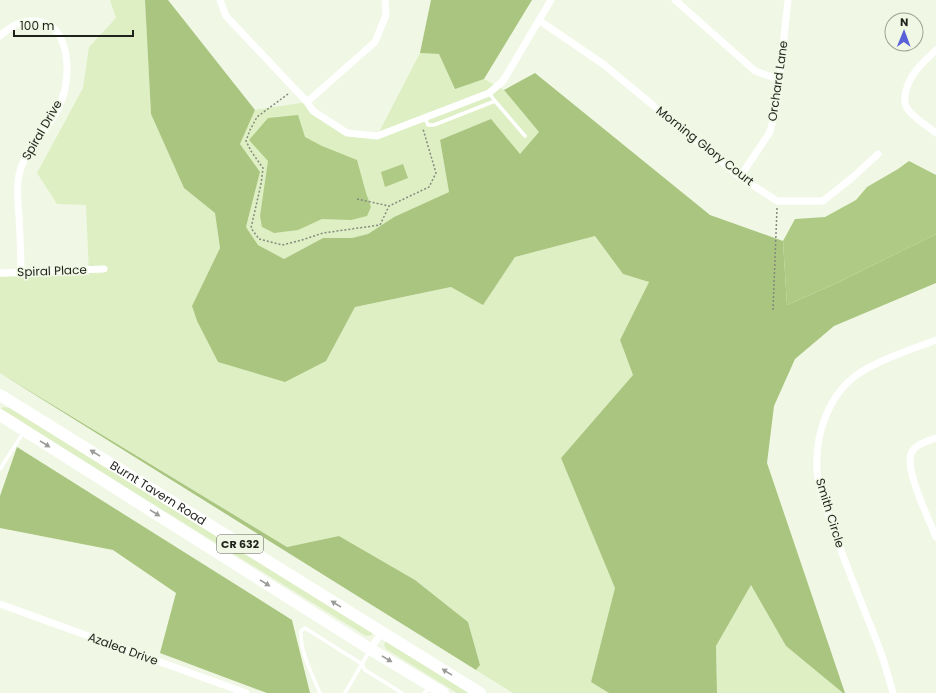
<svg xmlns="http://www.w3.org/2000/svg" width="936" height="693" font-family="Poppins,sans-serif">
<rect width="100%" height="100%" fill="#f0f8e5"/>
<path fill="#ddefc3" d="M110 0H145L151 114 184 188 215 213 220 248 192 306 197 321 218 362 326 361 355 307 451 287 483 304 515 257 595 236 623 274 649 282 620 340 633 375 561 458 616 588 591 682 609 693H513L476 670 480 665 468 622 415 580 339 536 287 547 0 373V277L89 275 86 205 57 204 37 173 83 88 89 47 116 18Z
M420 53 439 54 455 88 484 79 504 90 540 133 520 154 440 141 449 192 394 217 368 234 352 238H323L284 259 258 245 246 227 260 172 240 144 255 110 307 102 347 133 377 136Z
M3 407 13 408 372 633V635L366 636 29 427 1 409Z
M751 585 786 646 843 693H717L716 646Z
M385 642H386L472 693H457L386 649 384 645Z"/>
<path fill="#a9c57f" d="M145 0H168L255 110 240 144 260 172 246 227 258 245 284 259 323 238H352L368 234 394 217 449 192 440 140 491 119 520 154 539 132 504 90 535 73 710 215 783 241 787 305 839 282 936 234V283L834 326 795 359 774 406 767 463 845 693H843L786 646 751 585 716 646 717 693H609L591 682 615 588 561 458 633 375 620 340 649 282 623 274 595 236 515 257 483 305 451 287 355 307 326 361 285 382 218 362 197 321 192 306 220 248 215 213 184 188 151 114Z
M431 0H532L484 79 455 89 439 54 420 53Z
M0 373 287 547 339 536 415 580 468 622 480 665 476 670Z
M17 447 292 620 310 693H267L160 653 176 593 113 550 0 528V496Z"/>
<path fill="#aeca84" d="M298 115 305 137 322 146 357 160 366 193 371 207 367 216 351 220 322 219 298 230 274 233 262 227 260 216 268 161 249 140 268 118Z
M909 161 936 175V234L839 282 787 305 783 241 795 219 825 217 856 200 867 187 898 169Z
M403 164 408 178 385 187 381 172Z"/>
<g fill="none" stroke-linecap="round" stroke-linejoin="round">
<path stroke="#858a7e" stroke-width="1.5" stroke-dasharray="2 2" stroke-linecap="butt" d="M288 94 257 117 250 130 246 141 251 151 263 168 261 184 251 228 259 239 282 245 302 240 323 233 380 225 389 206 429 187 436 173 423 129
M357 199 389 206
M773 310 777 208"/>
<path stroke="#fff" stroke-width="3.5" d="M495 101 525 136
M425 118 428 125H434L495 101 489 93
M0 469 23 433
M320 693C312 674 300 652 301 631L305 628 362 664 365 670 402 693
M345 693 370 650
M424 693 431 687"/>
<path stroke="#fff" stroke-width="7" d="M220 0 226 16 307 102 313 111 347 133 377 136 489 93 503 81 551 0
M675 0 755 71 780 80
M540 21 603 64 740 177 777 201H823L853 177 878 154
M0 36C11 26 20 20 35 21 47 21 58 30 62 41 70 61 68 87 59 107 53 120 42 133 34 145 28 154 21 163 19 175 16 188 18 203 19 217 20 235 21 254 21 272
M936 50C931 55 925 60 920 66 911 75 898 99 909 111 916 119 927 126 936 133
M307 102 375 42 386 15 385 0
M740 177 770 132 777 103 788 0
M0 273 104 269
M936 438C927 441 914 445 911 454 905 470 929 520 936 537
M0 604 246 693
M370 649 382 632
M893 693C889 679 885 664 880 650 864 608 846 567 832 525 827 508 818 489 817 470 815 435 828 395 858 374 878 360 913 349 936 340"/>
<g stroke="#fff" stroke-width="12">
<path id="s1" d="M0 395 480 693"/>
<path d="M0 415 370 649 443 693"/>
</g>
</g>
<defs><path id="oneway-solid" d="M-6-.8H1V-3.2L6.5 0L1 3.2V.8H-6Z"/></defs>
<g fill="#9a9c98">
<use href="#oneway-solid" transform="translate(45 444) rotate(32)"/>
<use href="#oneway-solid" transform="translate(95 453) rotate(-148)"/>
<use href="#oneway-solid" transform="translate(155 513) rotate(32)"/>
<use href="#oneway-solid" transform="translate(265 583) rotate(32)"/>
<use href="#oneway-solid" transform="translate(336 604) rotate(-148)"/>
<use href="#oneway-solid" transform="translate(387 659) rotate(31)"/>
<use href="#oneway-solid" transform="translate(447 672) rotate(-148)"/>
</g>
<g text-anchor="middle" stroke-width="3.5" stroke-linejoin="round" paint-order="stroke">
<rect fill="#f0f8e5" stroke="#5e6258" stroke-width="1" x="217" y="535" width="46" height="18" rx="3"/>
<g font-size="11" font-weight="bold" fill="#1f221b">
<text x="240" y="548">CR 632</text>
</g>
<g font-size="12" fill="#1f221b" stroke="#f0f8e5">
<text transform="translate(778 81) rotate(-82)" y="4">Orchard Lane</text>
<text transform="translate(42 130) rotate(-60)" y="4">Spiral Drive</text>
<text transform="translate(705 146) rotate(38)" y="4">Morning Glory Court</text>
<text transform="translate(52 271) rotate(-2)" y="4">Spiral Place</text>
<text dy="4" stroke="none"><textPath href="#s1" startOffset="186">Burnt Tavern Road</textPath></text>
<text transform="translate(830 513) rotate(73)" y="4">Smith Circle</text>
<text transform="translate(123 649) rotate(20)" y="4">Azalea Drive</text>
</g>
</g>
<g transform="translate(904 32) rotate(1)"><circle r="19" fill="#f0f8e5" stroke="#9ca294"/>
<path d="M0-3L7 15L0 10L-7 15Z" fill="#5961d8"/>
<text y="-6" font-size="11" font-weight="bold" text-anchor="middle" fill="#1f221b">N</text>
</g>
<path d="M14 30v6h119v-6" fill="none" stroke="#1f221b" stroke-width="2"/>
<text x="20" y="30" font-size="12" fill="#1f221b" stroke="#f0f8e5" stroke-width="3" paint-order="stroke">100 m</text>
</svg>
